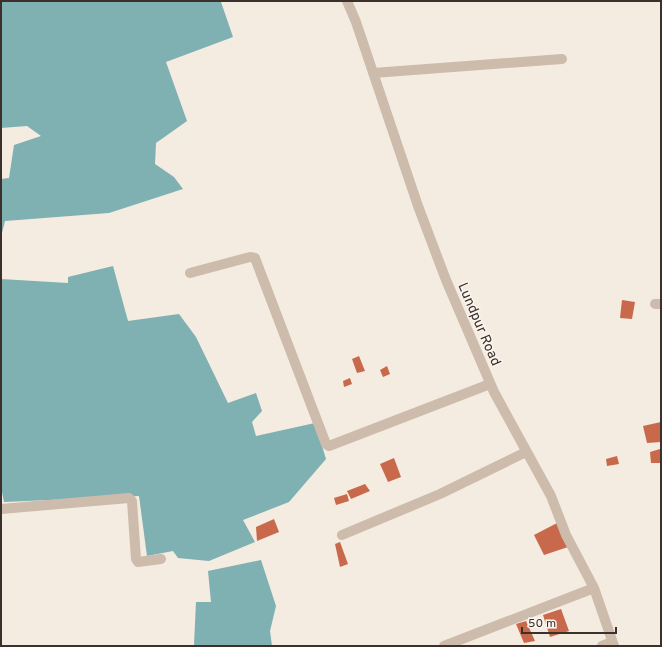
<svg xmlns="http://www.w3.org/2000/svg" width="662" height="647" font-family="Overpass,sans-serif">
<rect width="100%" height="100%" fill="#f4ebe1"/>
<path fill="#7fb0b2" d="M1 1H223L221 2 233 37 166 62 187 121 156 143 155 164 174 177 183 189 109 213 5 221 1 237V179L9 178 14 145 41 136 27 126 1 128Z
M113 266 128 321 179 314 196 337 228 403 256 393 262 411 252 422 256 436 315 423 326 459 289 502 243 520 255 542 209 561 178 558 173 551 147 556 139 496 4 502 1 487V279L68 283V277Z
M261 560 276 606 270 631 272 646H191L194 645 196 602H211L208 571Z"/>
<path fill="#c8694b" d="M622 300 635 302 632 319 620 318Z
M359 356 365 371 357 373 352 359Z
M387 366 390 374 383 377 380 370Z
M350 378 352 384 344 387 343 381Z
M661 422V442L647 443 643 426Z
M660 449 661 463H651L650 452Z
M617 456 619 464 607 466 606 459Z
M394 458 401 477 388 482 380 464Z
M365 484 370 491 351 499 347 491Z
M347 494 349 501 336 505 334 498Z
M274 519 279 532 257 541 256 527Z
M559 522 568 547 544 555 534 535Z
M340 542 348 564 340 567 335 544Z
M561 609 569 631 550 637 543 615Z
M526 621 535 641 524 643 516 624Z"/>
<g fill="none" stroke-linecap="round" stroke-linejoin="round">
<path stroke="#cdbbac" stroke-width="10" d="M347 1 356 22 418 206 446 280 494 392 551 496 566 535 594 588 614 646
M373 73 562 59
M190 273 250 257 255 258 326 444 329 446 490 384
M655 304H661
M1 509 129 498 132 501 136 559 138 562 161 559
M342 535 440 494 526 452
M444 646 594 588
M602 646 612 642"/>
</g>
<g text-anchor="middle" stroke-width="3" stroke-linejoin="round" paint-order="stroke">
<g font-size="14" fill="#3b302b" stroke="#fbf5ee">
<text transform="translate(480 324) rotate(67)" y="5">Lundpur Road</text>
</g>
</g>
<rect width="662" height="647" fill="none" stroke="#3b302b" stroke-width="4"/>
<path d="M522 627v6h94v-6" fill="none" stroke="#3b302b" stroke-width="2"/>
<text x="528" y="627" font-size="12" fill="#3b302b" stroke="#fbf5ee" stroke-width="3" paint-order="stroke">50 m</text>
</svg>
